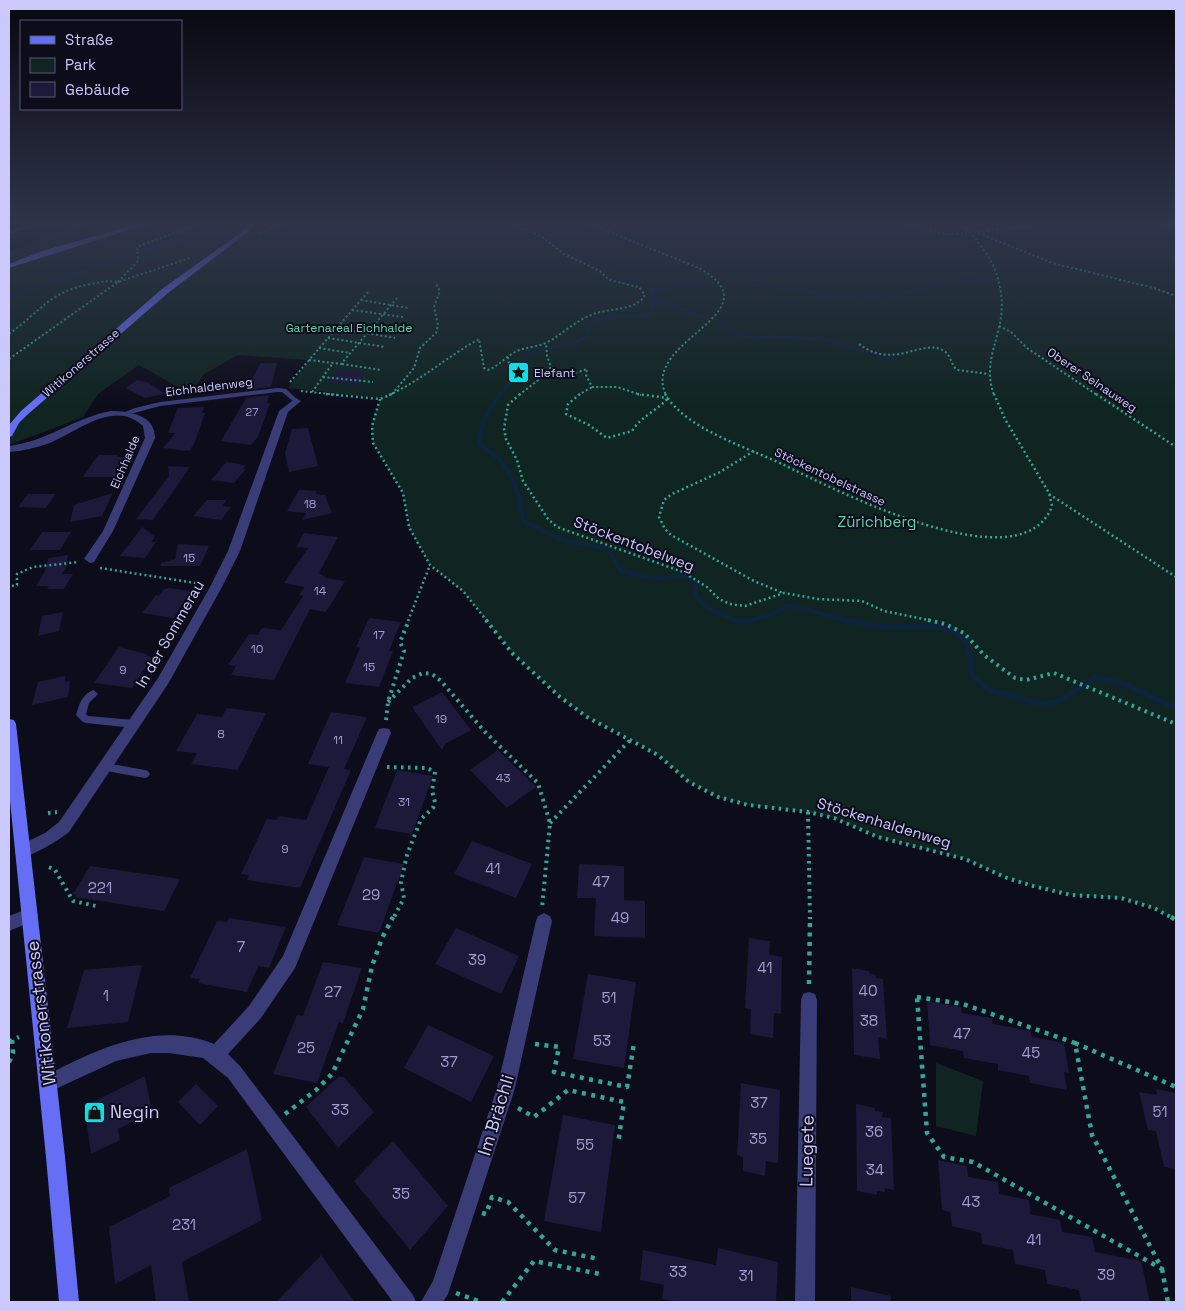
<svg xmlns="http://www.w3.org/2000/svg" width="1185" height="1311" font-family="'Space Grotesk',sans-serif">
<rect width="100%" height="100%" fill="#0d0c1b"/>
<path fill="#102522" d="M72 223H1176V920L1154 908 1121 898 1071 895 1033 886 1007 878 965 859 878 837 834 818 808 812 748 805 718 797 689 782 658 755 631 739 587 717 560 697 512 653 463 591 430 565 409 527 403 493 373 443C369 427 375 413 381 398L288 388 309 360 238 355 204 374 190 394 139 365 99 393 83 417 9 445V252L73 226Z
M936 1063 983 1081 976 1136 936 1126Z"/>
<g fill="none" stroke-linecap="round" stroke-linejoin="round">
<path stroke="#0e243d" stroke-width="3" d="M726 283 794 288 839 298 866 294 872 296 915 292 935 284 992 279
M651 292 683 284 714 282
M9 298 27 289 49 284 94 268 105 260 174 243 199 233 223 227
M652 301 671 305 703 317
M717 325 743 336 755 338 773 336 826 340 890 359 896 358
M500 395C505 388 512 381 517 374 522 367 523 359 530 354 548 341 569 352 588 335L587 325C606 313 627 318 649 315L654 306 651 288 641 281 616 278 610 269 545 233 517 223"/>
<path stroke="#0e243d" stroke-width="4.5" d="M501 394C488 409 480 424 479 444 513 464 516 485 524 521L562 540 608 549 620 570 651 579 683 576 695 581 696 596 706 607 737 621
M746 621 771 615 789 605 849 621"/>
<path stroke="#0e243d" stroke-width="5.5" d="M734 620 740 622 751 620
M844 620C858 623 872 626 887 627 912 629 952 617 967 645 972 654 971 666 972 676L990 690 1042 704 1059 701 1096 677 1125 684 1176 708"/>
</g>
<path fill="#1d193b" d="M261 363H277L271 387 250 389 255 380H251Z
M339 369 366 372 356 386 329 382Z
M137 380 147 382 165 394 144 398 126 388Z
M269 395 267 403H270L258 437 251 445 221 441 246 398Z
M204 407 202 413H205L194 444 189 451 163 448 175 433H168L178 408Z
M308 428 318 466 289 472 285 453 292 429Z
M98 455H118L116 457H130L118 477H83Z
M226 462 246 465 243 469H246L234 483 211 480Z
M168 466 190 467 153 520 136 519 169 476Z
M299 490 317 491 315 494 325 495 332 513 302 520 306 513 287 511Z
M113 493 102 516 70 522 74 505Z
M28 494H56L46 508 18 507Z
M207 500H226L222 506 231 507 221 520 193 516Z
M142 527 155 537 151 542H156L145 558 120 556Z
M42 532H71L60 550H30Z
M304 533 338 537 319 573 326 578 345 581 326 612 310 609 274 680 231 675 236 666 228 665 249 634 258 635 262 628 281 630 303 596 299 595 304 587 284 583 308 548 296 547Z
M178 544 209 546 200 566H161V563L175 559Z
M68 555 66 568 62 574H73L64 589H47L49 586H36L45 571 48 558Z
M170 588 190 591 174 618 142 613 156 595 159 596 164 589Z
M63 612 59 631 38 636 42 616Z
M369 618 401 622 389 651H393L379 687 345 683 360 648 356 647Z
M119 647 147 654 146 655 152 658 132 688 94 683Z
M65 676V682L70 681 68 697 32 705 38 682Z
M442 692 471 730 445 744 442 750 412 707Z
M227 708 266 713 238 770 191 764 197 753 176 751 197 714 222 717Z
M331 712 367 717 344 769 351 770 300 888 247 880 249 875 241 874 267 819 277 820 278 816 306 820 329 767 308 764Z
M498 750 536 787 507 808 470 770Z
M397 770 433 776 412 834 375 828Z
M472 841 532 864 516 898 454 874Z
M364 857 404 864 379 933 337 925Z
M579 864 624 866V900L645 901V938L594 936 596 898H577Z
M90 866 180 879 164 911 75 897 77 894H73Z
M229 918 286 927 269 968 258 966 247 992 198 983 200 979 190 978 217 921 227 922Z
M456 928 519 956 501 994 435 964Z
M749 938 770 941 769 954 782 957 781 1014 774 1013 773 1038 750 1034 751 1009 745 1008Z
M323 962 362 968 343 1023 339 1022 317 1083 273 1074 297 1015 303 1016Z
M142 965 128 1022 67 1028 84 970Z
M852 968 869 971V973L876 975V978L883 979 887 1039 878 1037 880 1059 854 1055Z
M588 974 636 982 624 1068 573 1059Z
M927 1001 961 1007 962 1013 992 1018 993 1024 1031 1031 1032 1037 1064 1043 1069 1073 1064 1072 1067 1090 1030 1083 1029 1076 998 1070V1064L964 1058 963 1051 930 1045Z
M428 1025 494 1056 471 1102 404 1068Z
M145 1076 152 1112 118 1129 120 1140 91 1154 85 1112 91 1103Z
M338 1077H344L374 1112 338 1148 306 1107Z
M741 1083 780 1090 778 1163 766 1161 765 1176 743 1171V1157L737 1155Z
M196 1084 218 1106 200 1125 178 1102Z
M1156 1089 1176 1093V1169L1164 1167 1156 1131 1148 1130 1139 1092 1157 1095Z
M856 1104 875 1108V1111L883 1112 882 1117 891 1118 894 1190 885 1188V1192L877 1191V1195L857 1191Z
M563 1115 615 1125 601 1232 544 1221Z
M393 1141 448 1206 410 1250 354 1181Z
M247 1149 262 1220 182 1262 189 1302H156L151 1265 115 1284 109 1227 170 1196 169 1188Z
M938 1160 967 1166 968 1177 998 1182 999 1194 1029 1200 1030 1214 1060 1220 1062 1232 1092 1237 1095 1252 1141 1261 1150 1302H1081L1079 1290 1047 1284 1045 1270 1015 1264 1013 1250 982 1244 981 1233 952 1226 950 1212 942 1210Z
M718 1248 778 1262 776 1302H680L662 1299 664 1285 640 1280 643 1250 716 1265Z
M321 1255 355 1302H276Z
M851 1287 891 1296 890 1302H851Z"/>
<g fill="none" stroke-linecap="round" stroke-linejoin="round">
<path stroke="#33a696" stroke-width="2" stroke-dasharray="2 2.5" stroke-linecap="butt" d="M587 223 699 268C779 313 639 340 666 395
M889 223H900
M899 223 946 234 970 233
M959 223C991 250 1009 285 999 328 993 352 985 370 994 395
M1158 223 1176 228
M72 226 93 223
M966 228 1052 263 1154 288 1176 296
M978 232 1022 227 1031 228
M259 234 284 223
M118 282 138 261 137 247 201 223
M361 300 408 308
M352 310 403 317
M999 326 1011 332 1027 348 1097 395
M336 328 395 338
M9 334C40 312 50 291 91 284 100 282 108 280 118 282
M328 338 385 347
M859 344C894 371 924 337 944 351 951 355 951 365 957 370L989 374
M319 348 350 353
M508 357 510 374
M9 359 118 282 190 258
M309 360 341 364 397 298
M342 364 381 370
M545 375 560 378 587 369 586 375 592 387H617L641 395
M323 377 373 382
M290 382 368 292
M301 391 339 395
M312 392 333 363
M392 394 414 368 420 348 436 333 438 325 434 307 440 291 436 284
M389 395C422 380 448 356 479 339L484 368 488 370C499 366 506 356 517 351 526 347 537 347 546 343 565 333 577 318 600 312 613 309 638 309 645 295L639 287 609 280 600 271 564 254 542 237 511 223
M519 395 545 375 551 367 547 356 546 343
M578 395 592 387"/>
<path stroke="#33a696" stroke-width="2.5" stroke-dasharray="2 3" stroke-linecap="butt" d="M326 394 380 399 392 394
M520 394 508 405 504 428 506 439 517 460 523 481 548 519 557 527 683 572 707 587 719 599 730 604 745 606 784 593 818 599 862 601 884 611 933 621
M580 394 568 404 566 414 589 425 607 438 632 431C641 416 657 411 668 398
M637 394 668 398
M665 394C687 430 747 447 784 465 832 488 1022 587 1052 506L1049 493 1005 419 994 394
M1096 394 1176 447
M380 399 372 426 373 443 403 493 409 527 430 565 463 591 487 621
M754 451 720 472 672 494 664 500 659 517 665 529 671 535 754 581 783 593
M1049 494 1176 577
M100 568 202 584
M12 586 17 585V574L33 567 79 562
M408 621 430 565"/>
<path stroke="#33a696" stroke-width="4" stroke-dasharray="2.5 4.5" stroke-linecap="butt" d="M486 620 512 653 560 697 587 717 658 755 689 782 718 797 748 805 808 812 834 818 878 837 965 859 1007 878 1033 886 1071 895 1121 898 1154 908 1174 919
M928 620 945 624 964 633 984 655 1015 678 1026 680 1054 673 1176 724
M388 702 412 678 423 673 432 674 441 681 485 732 538 783 550 823 542 908
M386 720 388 702 404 651 400 642 409 620
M387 767 427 768 435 772 432 791 435 802 433 808 421 819 407 855 401 882 404 898 393 919
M808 812 810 919
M48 813 57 812
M550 823 631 739
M49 867 55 870 73 901 96 906"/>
<path stroke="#33a696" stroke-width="4.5" stroke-dasharray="4 5.5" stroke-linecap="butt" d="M1171 917 1176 920
M809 984 810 917
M917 997 963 1004 1075 1043 1092 1135 1162 1269 973 1162 944 1157 927 1133Z
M1075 1043 1176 1087
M535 1044 559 1047 554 1072 627 1087 634 1043
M9 1062 13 1053 12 1040 19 1037
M518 1108 534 1117 568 1090 624 1102 618 1144
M285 1114 316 1090 332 1074 363 1009 372 966 382 938 393 917
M482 1213 486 1214 492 1197 508 1202 555 1250 599 1259
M1162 1269 1168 1302
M456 1293 481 1302
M502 1302 534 1261 600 1274"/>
<path fill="#3a3c78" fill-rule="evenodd" d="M278 388 286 389 299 401 296 403 294 402 282 392H278L160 406 123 416 120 414 135 408 160 402Z
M93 690 96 692 98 694 89 703 86 714 88 716 134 720 137 721 139 724 137 727 134 728 86 723 83 722 76 715C79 704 82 695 93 690Z
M106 763 145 770 148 771 150 774 148 777 145 778 106 771 103 770 101 767 103 764Z"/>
<path fill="#3a3c78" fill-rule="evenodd" d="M36 223H47L9 234V230Z
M296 398 301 401 288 412 240 551 222 587 168 684 69 832C55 843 40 851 23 858L18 856 15 851 18 846 45 833 59 822 158 678 210 587 228 551 279 411Z
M111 411C130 411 155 415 155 438L113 531 94 562 90 563 84 559 103 531 145 438 143 426C114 398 76 433 47 444 35 448 22 451 9 452V446C49 441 73 418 111 411Z
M384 728 389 729 391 733 295 968 261 1018 228 1054 240 1066 413 1295 416 1302H393L228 1078 203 1058 169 1053H151L116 1061 49 1092 43 1089 40 1083 43 1077C95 1050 155 1020 214 1044L249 1006 283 956 377 733 379 729Z
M30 908 36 910 38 915 36 920 9 931V916Z
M544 913 550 916 552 921 515 1088 448 1294 443 1302H421L433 1281 497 1088 536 921 538 916Z
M809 992 815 994 817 1000 815 1302H795L801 1000 803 994Z"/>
<path fill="#666ef6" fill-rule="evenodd" d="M141 223H151L9 268V264L42 251Z
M249 223H256L247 233 168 293 27 415 19 423 12 436 9 437V425L21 411 162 289 243 231Z
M9 719 14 720 16 724 65 1157 79 1302H59L46 1157 9 791Z"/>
</g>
<linearGradient id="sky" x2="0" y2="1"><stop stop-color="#07070f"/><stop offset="0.55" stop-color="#2f344a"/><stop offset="1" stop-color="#2f344a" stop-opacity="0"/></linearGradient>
<rect width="1185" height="406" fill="url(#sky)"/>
<defs>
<symbol id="sight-square" viewBox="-11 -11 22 22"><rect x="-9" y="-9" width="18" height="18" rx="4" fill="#0ddfe4" stroke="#0d0c1b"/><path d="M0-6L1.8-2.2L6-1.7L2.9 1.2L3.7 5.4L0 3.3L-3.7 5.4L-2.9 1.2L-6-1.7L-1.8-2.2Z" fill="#111"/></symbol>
<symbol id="shop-square" viewBox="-11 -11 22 22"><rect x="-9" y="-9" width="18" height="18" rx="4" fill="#0ddfe4" stroke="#0d0c1b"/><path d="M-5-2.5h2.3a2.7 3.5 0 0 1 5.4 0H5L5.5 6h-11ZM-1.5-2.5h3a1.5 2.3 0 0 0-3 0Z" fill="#111"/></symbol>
</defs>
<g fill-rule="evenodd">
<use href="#sight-square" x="506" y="360" width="25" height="25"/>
<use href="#shop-square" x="82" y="1100" width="25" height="25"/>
</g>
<g text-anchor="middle" stroke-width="4" stroke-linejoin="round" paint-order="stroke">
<g font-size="11" fill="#a09dcc">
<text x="252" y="416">27</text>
</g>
<g font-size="12" fill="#5bd6ae" stroke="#0d0c1b">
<text x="349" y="332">Gartenareal Eichhalde</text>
</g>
<g font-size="12" fill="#cbc9fc" stroke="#0d0c1b">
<text transform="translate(81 363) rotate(-41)" y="4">Witikonerstrasse</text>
<text transform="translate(1092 380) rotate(34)" y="4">Oberer Selnauweg</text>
<text transform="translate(209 387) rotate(-7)" y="4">Eichhaldenweg</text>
<text transform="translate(125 462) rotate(-67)" y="4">Eichhalde</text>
<text transform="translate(830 477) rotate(25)" y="4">Stöckentobelstrasse</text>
</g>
<g font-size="12" fill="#cbc9fc" stroke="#0d0c1b" text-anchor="start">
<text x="534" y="377">Elefant</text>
</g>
<g font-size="12" fill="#a09dcc">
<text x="310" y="508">18</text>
<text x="189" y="562">15</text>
<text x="320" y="595">14</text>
<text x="379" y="639">17</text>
<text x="257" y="653">10</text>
<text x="369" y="671">15</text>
<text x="123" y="674">9</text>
<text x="441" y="723">19</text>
<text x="221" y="738">8</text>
<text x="338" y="744">11</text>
<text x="503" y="782">43</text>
<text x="404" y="806">31</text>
<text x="285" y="853">9</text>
</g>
<g font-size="15" fill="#5bd6ae" stroke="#0d0c1b">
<text x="877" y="527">Zürichberg</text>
</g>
<g font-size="15" fill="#cbc9fc" stroke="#0d0c1b">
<text transform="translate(634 544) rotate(21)" y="5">Stöckentobelweg</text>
<text transform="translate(170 634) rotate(-60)" y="5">In der Sommerau</text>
<text transform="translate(884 823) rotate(17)" y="5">Stöckenhaldenweg</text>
</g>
<g font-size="15" fill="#a09dcc">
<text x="493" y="874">41</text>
<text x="601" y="887">47</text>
<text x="100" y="893">221</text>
<text x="371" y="900">29</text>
<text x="620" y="923">49</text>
<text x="241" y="952">7</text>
<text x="477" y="965">39</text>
<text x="765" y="973">41</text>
<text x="868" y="996">40</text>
<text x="333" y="997">27</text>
<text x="106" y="1001">1</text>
<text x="609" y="1003">51</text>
<text x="869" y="1026">38</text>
<text x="962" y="1039">47</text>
<text x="602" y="1046">53</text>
<text x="306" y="1053">25</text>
<text x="1031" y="1058">45</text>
<text x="449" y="1067">37</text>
<text x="759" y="1108">37</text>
<text x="340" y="1115">33</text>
<text x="1160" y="1117">51</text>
<text x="874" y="1137">36</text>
<text x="758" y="1144">35</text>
<text x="585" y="1150">55</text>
<text x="875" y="1175">34</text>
<text x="401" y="1199">35</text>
<text x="577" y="1203">57</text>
<text x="971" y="1207">43</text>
<text x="184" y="1230">231</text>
<text x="1034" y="1245">41</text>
<text x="678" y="1277">33</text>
<text x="1106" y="1280">39</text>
<text x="746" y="1281">31</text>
</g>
<g font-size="18" fill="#cbc9fc" stroke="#0d0c1b">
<text transform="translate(41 1013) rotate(-97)" y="6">Witikonerstrasse</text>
<text transform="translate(496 1115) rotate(-73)" y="6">Im Brächli</text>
<text transform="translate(807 1151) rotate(-89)" y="6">Luegete</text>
</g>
<g font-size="18" fill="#cbc9fc" stroke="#0d0c1b" text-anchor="start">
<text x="110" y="1118">Negin</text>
</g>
</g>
<rect width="1185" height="1311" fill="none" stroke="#cbc9fc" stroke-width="20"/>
<rect x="20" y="20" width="162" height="90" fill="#0d0c1b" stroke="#595875"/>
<rect x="30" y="36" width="25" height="8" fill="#666ef6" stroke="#595875"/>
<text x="65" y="45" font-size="15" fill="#cbc9fc">Straße</text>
<rect x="30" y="58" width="25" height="15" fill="#102522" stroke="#595875"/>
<text x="65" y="70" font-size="15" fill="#cbc9fc">Park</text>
<rect x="30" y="82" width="25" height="15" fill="#1d193b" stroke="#595875"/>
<text x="65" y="95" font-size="15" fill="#cbc9fc">Gebäude</text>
</svg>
